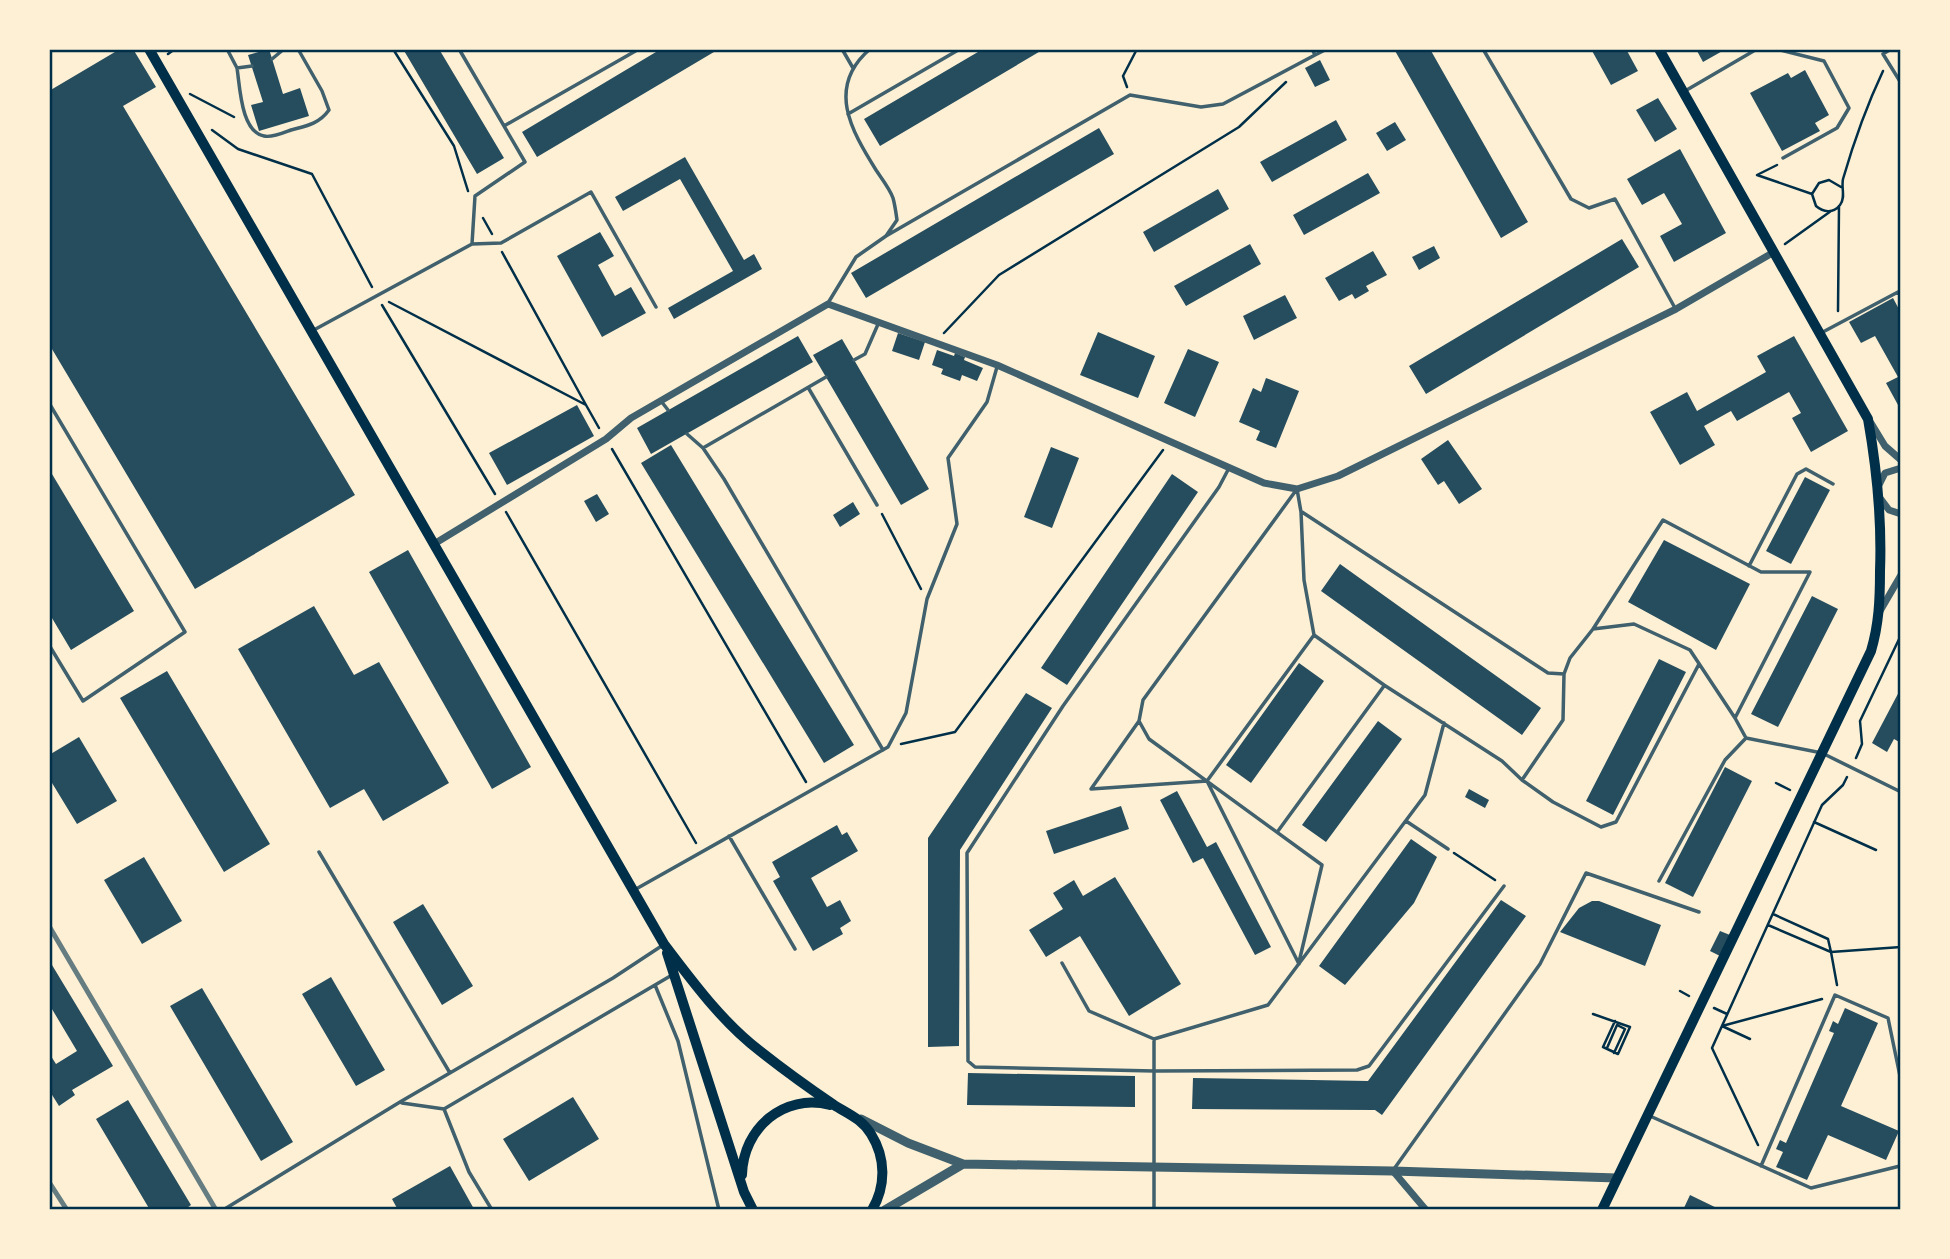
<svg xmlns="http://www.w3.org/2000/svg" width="1950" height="1259" font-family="'Exo 2',sans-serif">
<rect width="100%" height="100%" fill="#fdf0d5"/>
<path fill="#264d5e" d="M120 49H133L156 87 123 106 355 495 195 589 49 344V91Z
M269 49 283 94 300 88 309 116 259 131 251 105 263 102 248 55Z
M403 49H439L504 158 477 174Z
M661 49H719L537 157 522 132Z
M983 49H1044L880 146 864 119Z
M1394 49H1430L1528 222 1501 238Z
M1591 49H1626L1638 71 1611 85Z
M1696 49H1726L1703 62Z
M1320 60 1330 80 1315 87 1305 68Z
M1805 70 1829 115 1815 123 1820 131 1782 151 1750 93 1788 73 1791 78Z
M1658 98 1677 129 1655 142 1636 110Z
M1336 120 1347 140 1272 182 1260 162Z
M1395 122 1406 140 1387 151 1376 133Z
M1099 128 1114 154 866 298 851 273Z
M1680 149 1726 233 1674 262 1660 236 1682 224 1664 193 1642 205 1627 179Z
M685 157 744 260 754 254 762 269 674 319 668 308 733 271 680 179 623 211 615 197Z
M1368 173 1380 193 1304 235 1293 215Z
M1218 189 1229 209 1154 252 1143 232Z
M600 232 614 256 598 265 615 296 631 287 646 313 602 337 557 256Z
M1622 239 1639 267 1426 394 1409 366Z
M1250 244 1261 264 1186 306 1174 286Z
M1434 246 1440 258 1419 270 1412 257Z
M1373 251 1387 275 1366 286 1369 291 1355 299 1352 294 1339 301 1325 278Z
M1285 295 1297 318 1254 340 1243 316Z
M1893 298 1901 313V404L1898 405 1886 383 1898 377 1875 336 1861 343 1849 322Z
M1098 332 1155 356 1138 398 1080 375Z
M898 333 925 342 919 360 892 351Z
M798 336 813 362 651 454 637 428Z
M1794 336 1848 431 1811 452 1792 418 1801 413 1789 392 1737 421 1731 411 1704 426 1715 445 1680 465 1650 412 1687 392 1697 411 1766 372 1757 356Z
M842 339 929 489 901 505 813 355Z
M1188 349 1219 362 1195 417 1164 403Z
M937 350 954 356 955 353 965 357 964 360 983 368 977 381 962 375 960 381 941 374 943 369 932 365Z
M1266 378 1299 391 1276 448 1256 440 1260 431 1239 422 1253 388 1261 392Z
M577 405 594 436 507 485 489 453Z
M1448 440 1482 489 1459 504 1444 481 1438 485 1421 459Z
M671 445 854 745 824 763 641 463Z
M1051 447 1079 458 1052 528 1024 517Z
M49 469 134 611 71 650 49 613Z
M1172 474 1198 492 1067 685 1041 668Z
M1805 477 1830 490 1791 564 1766 551Z
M597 494 609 514 596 522 584 501Z
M853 502 860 514 840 527 833 515Z
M1664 540 1750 584 1716 650 1628 602Z
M408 550 531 767 492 789 369 572Z
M1340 564 1541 708 1522 735 1321 591Z
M1812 596 1838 609 1778 727 1751 714Z
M314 606 354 675 379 662 449 783 383 821 364 789 330 808 238 649Z
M1659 659 1686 672 1613 815 1586 801Z
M1299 663 1324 681 1251 783 1226 765Z
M167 671 270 844 224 872 120 698Z
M1901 688V743L1894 739 1887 752 1872 743Z
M1026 693 1052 708 960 850 959 1046 928 1047V838Z
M1378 721 1402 739 1326 842 1302 825Z
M79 737 117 801 77 824 49 778V755Z
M1725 767 1752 781 1693 897 1665 883Z
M1469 789 1489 800 1485 808 1465 797Z
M1177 791 1207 847 1216 842 1271 947 1255 955 1203 858 1193 863 1160 800Z
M1121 806 1129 829 1054 854 1046 831Z
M837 825 842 835 847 832 858 851 811 878 827 907 840 900 851 921 840 928 843 934 813 951 773 881 780 877 772 862Z
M1411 839 1437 857 1414 903 1345 985 1319 966Z
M144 857 182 921 142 944 104 880Z
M1115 877 1181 984 1129 1016 1080 936 1046 957 1029 930 1063 909 1053 893 1074 880 1083 896Z
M1501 900 1526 916 1382 1115 1375 1110 1192 1109 1193 1078 1368 1081Z
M1592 901H1599L1661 925 1645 966 1560 932 1579 908Z
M423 904 473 986 442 1005 393 922Z
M1720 931 1730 935 1720 956 1710 951Z
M49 960 113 1066 72 1090 75 1095 59 1106 49 1090V1053L56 1064 77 1051 49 1004Z
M331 977 385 1070 356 1086 302 994Z
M202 988 293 1142 261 1161 170 1006Z
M1845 1008 1878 1023 1841 1106 1899 1131 1886 1160 1828 1135 1807 1180 1776 1167 1783 1152 1776 1149 1780 1140 1786 1143 1834 1033 1829 1031 1833 1021 1838 1024Z
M968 1073 1135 1076V1107L967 1105Z
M573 1097 599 1139 529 1181 503 1139Z
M128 1100 191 1205 184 1210H150L96 1119Z
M450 1166 474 1209 398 1210 392 1199Z
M1690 1195 1721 1210H1683Z"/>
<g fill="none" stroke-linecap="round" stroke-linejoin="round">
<path stroke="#003049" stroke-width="2.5" d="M393 49 454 146 468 191
M168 54 175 49
M1127 87 1123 76 1137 49
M190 94 234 117
M212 130 238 149 312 174 372 287
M1777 165 1757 175 1812 194
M1841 187 1829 180 1819 183 1812 194 1816 206C1823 212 1833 214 1840 205 1846 197 1841 188 1843 179 1854 141 1866 107 1883 71
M483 218 492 234
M1785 244 1831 211
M502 252 586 405
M389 302 586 405 599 428
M382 305 495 494
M1838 311 1839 206
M944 333 999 275 1239 127 1286 82
M612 449 806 782
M506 512 696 843
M882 514 921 589
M901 744 955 732 1163 450
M1856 758 1862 744 1860 721 1901 635
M1776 783 1790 790
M1814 822 1876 850
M1454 853 1495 880
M1773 914 1828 939 1831 952 1901 947
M1768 925 1831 952 1837 985
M1680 991 1689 996
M1714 1008 1727 1014
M1593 1014 1630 1027 1618 1054 1603 1047 1615 1021
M1750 1039 1722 1026 1822 999
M1607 1048 1617 1025 1625 1029 1614 1053
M1758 1145 1712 1048 1822 805 1843 785 1847 777"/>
<path stroke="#3f606c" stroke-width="3.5" d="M227 49 237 68 252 66
M842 49 853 68
M1312 49 1315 55 1327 49
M1483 49 1571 199 1589 208 1615 199 1675 308
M1776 49 1824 61 1849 108 1837 128 1783 158
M1891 49 1883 54 1901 83
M272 59 284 49
M237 68C240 87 241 132 264 136 272 138 283 133 291 130 306 126 319 124 329 110L322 91 298 49
M1685 91 1757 49
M848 114 960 49
M504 126 639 49
M886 236 1130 95 1201 107 1223 104 1315 55
M472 244 501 243 591 192 656 307
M828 303 856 257 886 236 897 220C896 213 895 205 893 198 890 189 882 179 876 170 851 130 826 87 870 49
M312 331 472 244 475 196 525 162 459 49
M1821 333 1898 292 1901 296
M854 360 865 354 879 322
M809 389 877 505
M661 401 668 410
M49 403 185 632 83 701 49 645
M687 434 703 448 826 377
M703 448 724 479 883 750
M1229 468 1219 487 1063 706 967 853 968 1061 975 1067 1154 1071 1357 1070 1369 1066 1504 886
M1297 489 1301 512 1304 580 1314 635 1384 685 1502 761 1522 780 1563 720 1564 674 1570 658 1593 629 1634 624 1690 650 1735 718 1746 738 1822 753 1901 792
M1302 512 1548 673 1564 674
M1749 566 1797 474 1806 469 1833 484
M1593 629 1663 520 1761 572H1810L1735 718
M1139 721 1149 739 1322 865 1299 962
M1522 780 1553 802 1601 827 1616 822 1699 664
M1207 781 1091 789 1139 721 1143 700 1297 489
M1406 821 1448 849
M1278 831 1384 686
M729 836 795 949
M319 852 450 1073
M1659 881 1725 760 1746 738
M636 889 888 747 906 713 927 599 957 524 948 458 987 402 997 367
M1062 963 1089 1011 1154 1039
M1299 964 1207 781 1314 635
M655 985 678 1041 719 1210
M402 1103 444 1109 672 975
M444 1109 469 1172 492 1210
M1650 1116 1811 1188 1900 1166 1901 1163
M1761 1166 1835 995 1888 1018 1901 1081
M1394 1169 1540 964 1586 873 1699 912
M629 1209V1210
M223 1210 400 1102 613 978 663 945
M1154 1210V1039L1268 1005 1425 795 1444 723"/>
<path stroke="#3f606c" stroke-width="7" d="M1871 423 1885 446 1901 460
M1879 485 1885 473 1901 468
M1880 498 1889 510 1901 514
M434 544 606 439 631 418 828 304 997 365 1264 483 1297 489 1338 476 1676 309 1774 252
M1880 611 1901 575
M1393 1171 1426 1210"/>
<path stroke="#3f606c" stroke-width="9" d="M861 1119 908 1143 963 1164 1393 1171 1617 1178
M885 1210 963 1164"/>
<path stroke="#003049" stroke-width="10" d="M149 49 664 944C693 982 722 1022 760 1051 784 1070 809 1088 834 1105 848 1114 862 1119 871 1134 886 1158 886 1186 872 1210
M667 953 744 1192 753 1210
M742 1175C743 1128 784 1093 830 1105
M1602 1210 1871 651C1879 624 1880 599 1880 571 1882 519 1877 470 1868 419L1659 49"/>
<path stroke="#657d81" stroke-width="5" d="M49 926 216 1210
M49 1182 67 1210"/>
</g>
<rect width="1950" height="1259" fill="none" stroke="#fdf0d5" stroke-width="102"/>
<rect x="51" y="51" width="1848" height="1157" fill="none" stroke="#003049" stroke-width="2.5"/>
</svg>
